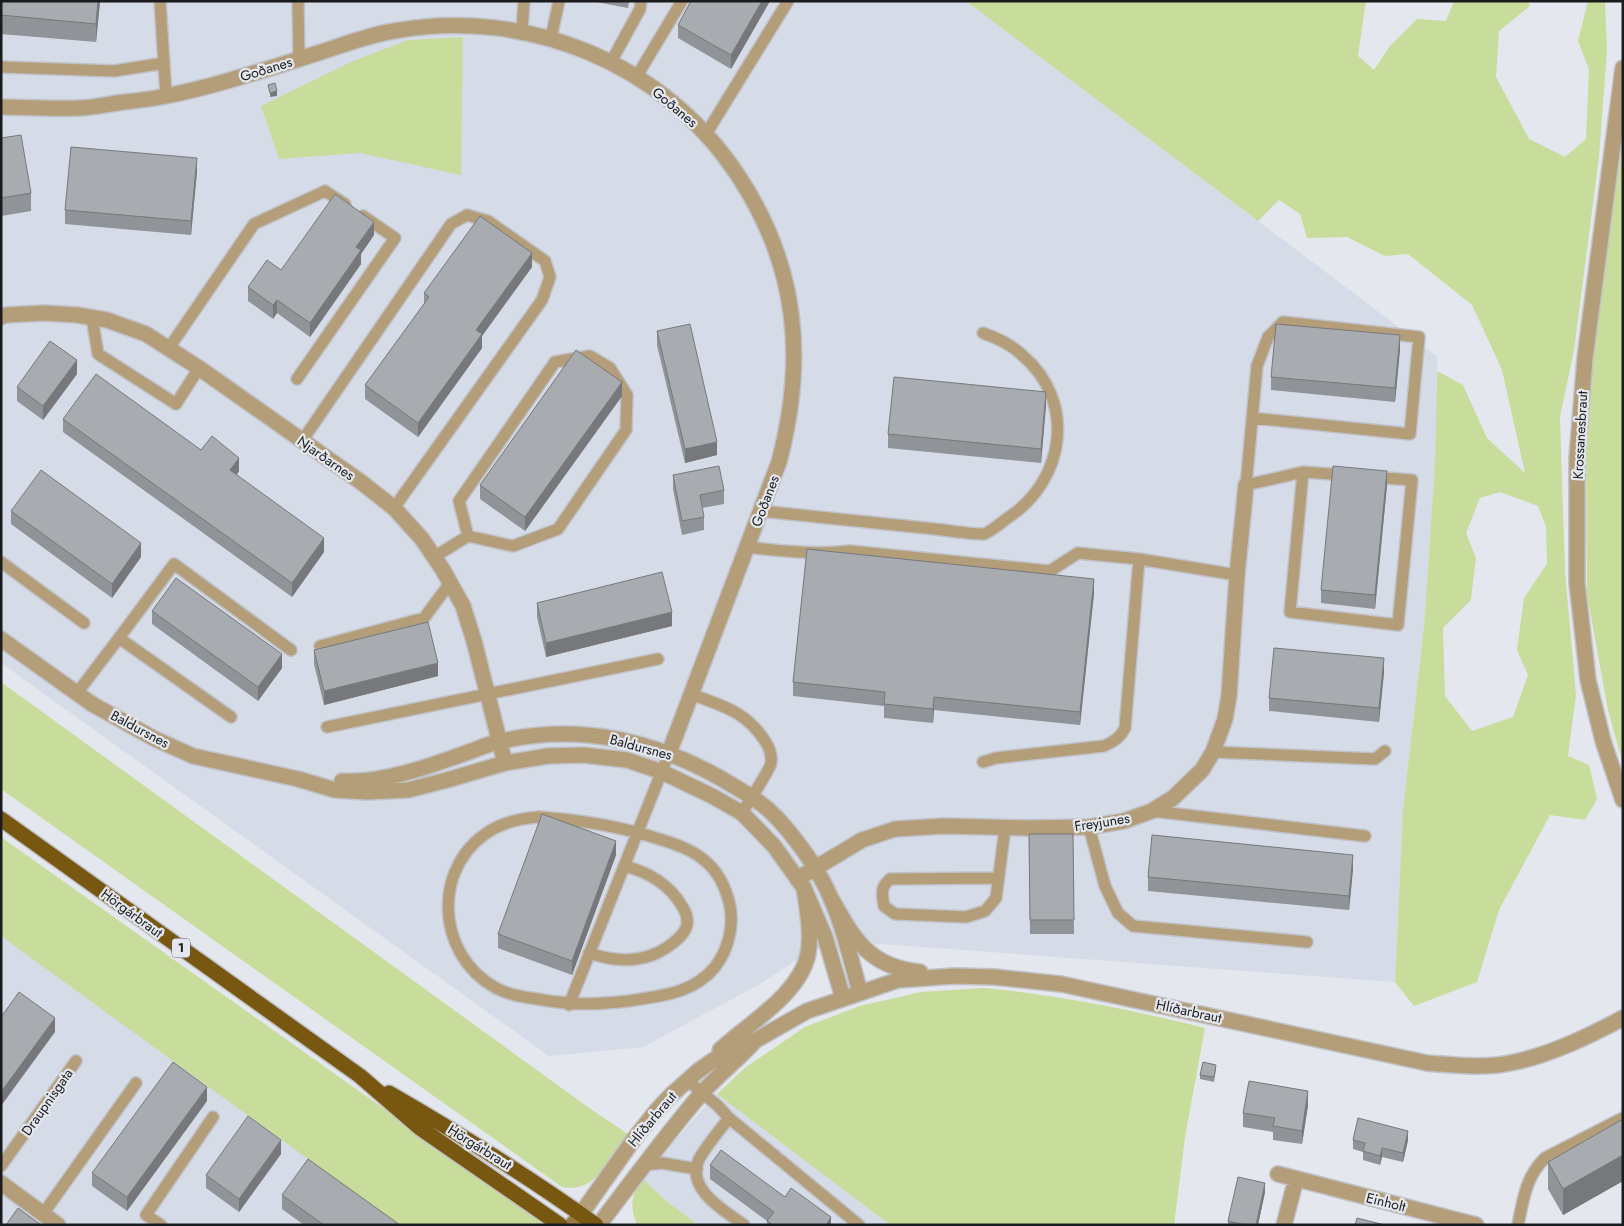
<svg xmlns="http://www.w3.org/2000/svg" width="1624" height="1226" font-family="Jost,sans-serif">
<rect width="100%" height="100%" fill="#e4e7ed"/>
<path fill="#d5dbe7" d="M1 1H966L1437 356 1435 463 1424 627 1403 809 1395 982 882 944 812 950 760 984 643 1047 549 1056 1 663Z
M1 899 485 1225H1Z
M717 1094 890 1225H698L665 1200 641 1177Z"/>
<path fill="#c8dd9b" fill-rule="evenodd" d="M966 1H1366L1358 56 1374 70 1390 46 1417 19 1446 21 1454 1H1528L1530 6 1499 31 1496 77 1529 139 1565 157 1586 139 1589 69 1578 41 1588 1H1605L1607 50 1599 157 1574 350 1560 417 1565 572 1576 695 1568 756 1589 765 1597 799 1585 820 1550 815 1499 910 1477 982 1414 1006 1395 982 1403 809 1424 627 1435 463 1437 371 1463 385 1487 438 1525 473 1502 370 1472 305 1408 254 1385 256 1347 237 1307 238 1300 214 1279 200 1258 221ZM1500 492 1538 506 1546 527 1547 564 1524 598 1517 650 1528 675 1513 717 1472 731 1445 696 1443 628 1471 600 1476 558 1466 533 1480 498Z
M463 37 461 175 360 153 279 159 261 106 351 62 408 40Z
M1623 143V764L1608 710 1587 594 1586 451 1598 305Z
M1 682 592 1110 628 1134C611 1158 596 1194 562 1187L1 789Z
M1 837 528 1211 541 1221 543 1225H399L1 936Z
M984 988C1059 995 1132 1010 1205 1028L1185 1137 1174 1225H890L717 1094 746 1067 805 1027 860 1006 921 992Z
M641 1177 665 1200 698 1225H637C629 1205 632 1196 641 1177Z"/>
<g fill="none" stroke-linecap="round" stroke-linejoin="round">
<defs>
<path id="service" d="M160 1 166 96
M298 1 299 59
M522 31 524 1
M551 38 559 1
M611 62 640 9 641 1
M1 67 114 71 164 63
M637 76 682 1
M706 134 788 1
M92 318 98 354 176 404 199 368
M169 348 254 224 325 191 345 204
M297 379 395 238 363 216
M1252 418 1410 434 1419 337 1283 322 1268 337 1257 366 1246 485 1303 472 1345 475
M302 441 451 224 467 215 488 221 545 261 550 277 542 300 394 508
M1303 472 1290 612 1398 625 1412 480 1371 477
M761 511C819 517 877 523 935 529 944 530 978 535 984 534 991 532 1003 521 1009 517 1066 479 1076 400 1022 355 1011 344 997 338 983 333
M746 547C781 551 814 555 850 551L1050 571 1078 553 1139 559 1237 575
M434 557 468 536 513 546 558 529 626 430 627 395 610 368 590 356 555 362 459 501 468 536
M1 562 84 623
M119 638 231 717
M320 646 424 618 450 583
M77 693 119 638 174 564 291 650
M691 694C722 706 746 711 765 741 769 747 772 755 771 763 770 770 747 804 742 813
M327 727 658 659
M1213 752 1375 759 1385 751
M983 762 996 758 1104 746C1114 742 1121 737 1125 728L1139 559
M1152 811 1365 836
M539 817C580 820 620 826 659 839 675 844 691 849 704 860 718 871 726 888 730 906 734 927 728 950 715 967 693 994 660 996 628 1001 594 1005 571 1005 537 999 523 997 509 995 496 988 434 954 431 862 495 828 509 821 524 818 539 817Z
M1089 827 1105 886 1118 913 1133 926 1307 942
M998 878 890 879C880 888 882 894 884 906L895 914 966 917 985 911 996 898 1005 828
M589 953C618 963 648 963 673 943 679 938 685 933 687 925 688 918 686 912 682 906 669 884 649 872 624 866
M569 1005 669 753
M687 1080 718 1106 729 1118 859 1225
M729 1118C719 1131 707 1145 699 1159 685 1189 725 1211 744 1225
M645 1165 662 1163 697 1169
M1 1166 76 1061
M43 1214 136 1083
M161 1225 146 1215 213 1117
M1518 1225C1523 1200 1526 1176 1545 1158L1623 1118"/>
<path id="minor" d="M1 107C27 107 53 109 79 108 91 108 104 105 117 103 131 101 146 100 161 97 213 87 264 70 315 54 341 46 367 35 394 31 527 7 665 63 739 177 798 267 806 360 779 462L669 753
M1 317 6 315 44 313 77 315 107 320 146 334 199 368 361 482 394 508 422 539 443 570 463 606 474 641 505 763
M1 639 92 704 155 739 193 756 298 779 335 790 367 792 408 790 447 780 505 763 548 756 583 755 627 760 662 772 712 796 742 813 774 846 804 888 825 937 843 998
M342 781C380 784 430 766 466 753 478 749 490 743 502 741 581 723 658 741 727 782 744 792 762 802 776 817 787 828 807 854 815 868 839 905 848 950 860 992
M797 879 862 840 895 829 944 826 1026 828 1089 827 1124 821 1152 811 1173 798 1202 770 1213 752 1225 719 1229 696 1237 575 1246 485
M1278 1174 1476 1225
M1 1183 58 1225
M1284 1225 1296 1179"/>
<path id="tertiary" d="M1623 68 1585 358 1577 458V583L1588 680 1603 741 1623 800
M832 900C855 941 870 967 920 972
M720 1050C748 1024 800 994 808 954 812 932 807 909 804 888
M581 1214 634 1139 657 1110 670 1096 698 1071 727 1051 756 1040 807 1011 898 980 954 976 994 977 1061 984 1427 1063C1456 1065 1486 1069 1515 1062 1552 1054 1589 1036 1623 1018
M599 1225C632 1181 665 1136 701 1094 717 1076 736 1061 753 1043"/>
<path id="secondary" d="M572 1225 581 1214"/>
<path id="trunk" d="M1 819 360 1076 420 1128 560 1225
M389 1093C460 1134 529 1177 596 1225"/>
</defs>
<use href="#service" stroke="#c0c2c8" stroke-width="14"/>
<use href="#minor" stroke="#c0c2c8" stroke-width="18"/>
<use href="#tertiary" stroke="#c0c2c8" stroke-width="18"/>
<use href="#secondary" stroke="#c0c2c8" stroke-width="18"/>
<use href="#trunk" stroke="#c0c2c8" stroke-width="18"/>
<use href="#service" stroke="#b49e7a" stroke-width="11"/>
<use href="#minor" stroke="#b49e7a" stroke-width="15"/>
<use href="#tertiary" stroke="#b49e7a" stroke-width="15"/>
<use href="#secondary" stroke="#9a7a42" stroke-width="15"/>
<use href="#trunk" stroke="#785810" stroke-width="15"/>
</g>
<path fill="#909397" d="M1 1H100L96 42 1 34Z
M591 1H629L628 8Z
M691 1H770L731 69 678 38V25Z
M1 138 31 193V211L1 216Z
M197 171 191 235 65 224V210Z
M374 235 361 254V264L310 337 277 313 273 319 248 301V287L281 270Z
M532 267 482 336V348L418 437 365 399V385L424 305V293Z
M657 331 717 455 685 463 657 345Z
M1400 349 1395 402 1271 390V377Z
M77 374 43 420 17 401V387Z
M622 396 525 531 480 499V485Z
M1046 405 1041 463 888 448V434Z
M63 419 201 450 239 471 237 475 324 552 292 597 63 432Z
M673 475 724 490V504L702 508 704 517V530L682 535 673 489Z
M1387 485 1375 609 1321 603V590Z
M11 511 141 557 112 598 11 524Z
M1094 593 1080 725 934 710 933 723 884 718V706L793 696V682Z
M537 603 672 626 546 657 537 617Z
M152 611 282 668 258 701 152 624Z
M314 650 438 676 324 705 314 664Z
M1384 672 1379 722 1269 711V698Z
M1029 834H1073L1074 934H1030Z
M616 855 572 975 498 948V934Z
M1353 869 1349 910 1148 891V877Z
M1216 1069 1214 1082 1200 1079V1075Z
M207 1101 127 1211 92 1186V1173Z
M1308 1105 1302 1144 1273 1140V1132L1243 1127V1113Z
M1623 1119V1181L1563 1215 1548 1189V1162Z
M1353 1140H1408L1403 1162 1382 1157 1380 1165 1363 1160V1152L1353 1149Z
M281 1154 239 1212 206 1188V1175Z
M710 1165 785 1197 831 1225H767V1221L710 1179Z
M1265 1192 1258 1225H1228V1221Z
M282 1195 400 1225H304L282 1209Z"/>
<path fill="#76787b" d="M98 1H100L96 42V24Z
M762 1H770L731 69V55Z
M277 91V96L270 97V93Z
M197 158V171L191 235V221Z
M374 222V235L361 254V264L310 337V323L356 247Z
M532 253V267L482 336V348L418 437V423L476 330Z
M277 300V313L273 319V305Z
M1400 335V349L1395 402V388Z
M77 360V374L43 420V406Z
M622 382V396L525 531V517Z
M1046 392V405L1041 463V449Z
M717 442V455L685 463V449Z
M239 458V471L230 484V470Z
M1387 471V485L1375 609V595Z
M324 538V552L292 597V583Z
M141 543V557L112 598V584Z
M1094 579V593L1080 725V712Z
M672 612V626L546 657V643Z
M282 654V668L258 701V687Z
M1384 658V672L1379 722V708Z
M438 663V676L324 705V691Z
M934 697V710L933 723V709Z
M616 841V855L572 975V961Z
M1353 855V869L1349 910V896Z
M55 1018V1032L1 1106V1092Z
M207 1087V1101L127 1211V1197Z
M1308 1091V1105L1302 1144V1131Z
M1408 1131V1140L1403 1162V1153Z
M281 1140V1154L239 1212V1199Z
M1382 1148V1157L1380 1165V1156Z
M1623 1155V1181L1563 1215V1189Z
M1265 1183V1192L1258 1225H1256Z
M831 1217V1225H826Z"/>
<path fill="#a8abb0" stroke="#76787b" d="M1 1H98L96 24 1 15Z
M691 1H762L731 55 678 25Z
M275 83 277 91 270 93 268 85Z
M21 135 31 193 1 198V138Z
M71 147 197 158 191 221 65 210Z
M335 194 374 222 356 247 361 250 310 323 277 300 273 305 248 287 267 260 281 270Z
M480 216 532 253 476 330 482 334 418 423 365 385 429 297 424 293Z
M690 324 717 442 685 449 657 331Z
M1276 324 1400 335 1395 388 1271 377Z
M50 341 77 360 43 406 17 387Z
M576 350 622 382 525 517 480 485Z
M96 374 201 450 212 436 239 458 230 470 324 538 292 583 63 419Z
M894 377 1046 392 1041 449 888 434Z
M719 466 724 490 700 495 704 517 682 521 673 475Z
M1333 466 1387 471 1375 595 1321 590Z
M41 470 141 543 112 584 11 511Z
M807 549 1094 579 1080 712 934 697 933 709 884 704 885 692 793 682Z
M662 572 672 612 546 643 537 603Z
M176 578 282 654 258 687 152 611Z
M428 622 438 663 324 691 314 650Z
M1274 648 1384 658 1379 708 1269 698Z
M542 814 616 841 572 961 498 934Z
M1029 834H1073L1074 920H1030Z
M1152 835 1353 855 1349 896 1148 877Z
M19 992 55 1018 1 1092V1017Z
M173 1062 207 1087 127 1197 92 1173Z
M1203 1062 1216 1065 1214 1077 1200 1075Z
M1249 1081 1308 1091 1302 1131 1273 1126 1275 1118 1243 1113Z
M248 1116 281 1140 239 1199 206 1175Z
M1358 1118 1408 1131 1403 1153 1382 1148 1380 1156 1363 1151 1365 1143 1353 1140Z
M1623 1119V1155L1563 1189 1548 1162Z
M721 1150 785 1197 791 1188 831 1217 826 1225H773L767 1221 774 1212 710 1165Z
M308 1159 400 1225H324L282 1195Z
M1238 1177 1265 1183 1256 1225H1245L1228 1221Z
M18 1208 41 1225H6Z
M1357 1218 1385 1225H1355Z"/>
<g text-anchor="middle" stroke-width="4.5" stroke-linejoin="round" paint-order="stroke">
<rect fill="#e4e7ed" stroke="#57585b" stroke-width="1" x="172" y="938.5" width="18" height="19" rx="4"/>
<g font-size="12" font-weight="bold" fill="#1a1b1d">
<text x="181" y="952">1</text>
</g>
<g font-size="14" fill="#1a1b1d" stroke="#e4e7ed">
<text transform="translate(266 69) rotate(-17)" y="5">Goðanes</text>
<text transform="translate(675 107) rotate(40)" y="5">Goðanes</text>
<text transform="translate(1580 435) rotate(-87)" y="5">Krossanesbraut</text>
<text transform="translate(326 458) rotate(35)" y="5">Njarðarnes</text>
<text transform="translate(765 501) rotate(-69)" y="5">Goðanes</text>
<text transform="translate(140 729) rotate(28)" y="5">Baldursnes</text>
<text transform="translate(641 747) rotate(15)" y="5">Baldursnes</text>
<text transform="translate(1102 822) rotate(-9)" y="5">Freyjunes</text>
<text transform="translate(132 913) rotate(36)" y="5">Hörgárbraut</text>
<text transform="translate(1189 1011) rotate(12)" y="5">Hlíðarbraut</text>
<text transform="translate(47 1102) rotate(-55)" y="5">Draupnisgata</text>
<text transform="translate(652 1119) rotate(-50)" y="5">Hlíðarbraut</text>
<text transform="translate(480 1147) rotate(32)" y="5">Hörgárbraut</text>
<text transform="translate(1386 1202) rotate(14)" y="5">Einholt</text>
</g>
</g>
<rect width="1624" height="1226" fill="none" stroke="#1a1b1d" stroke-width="5"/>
</svg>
